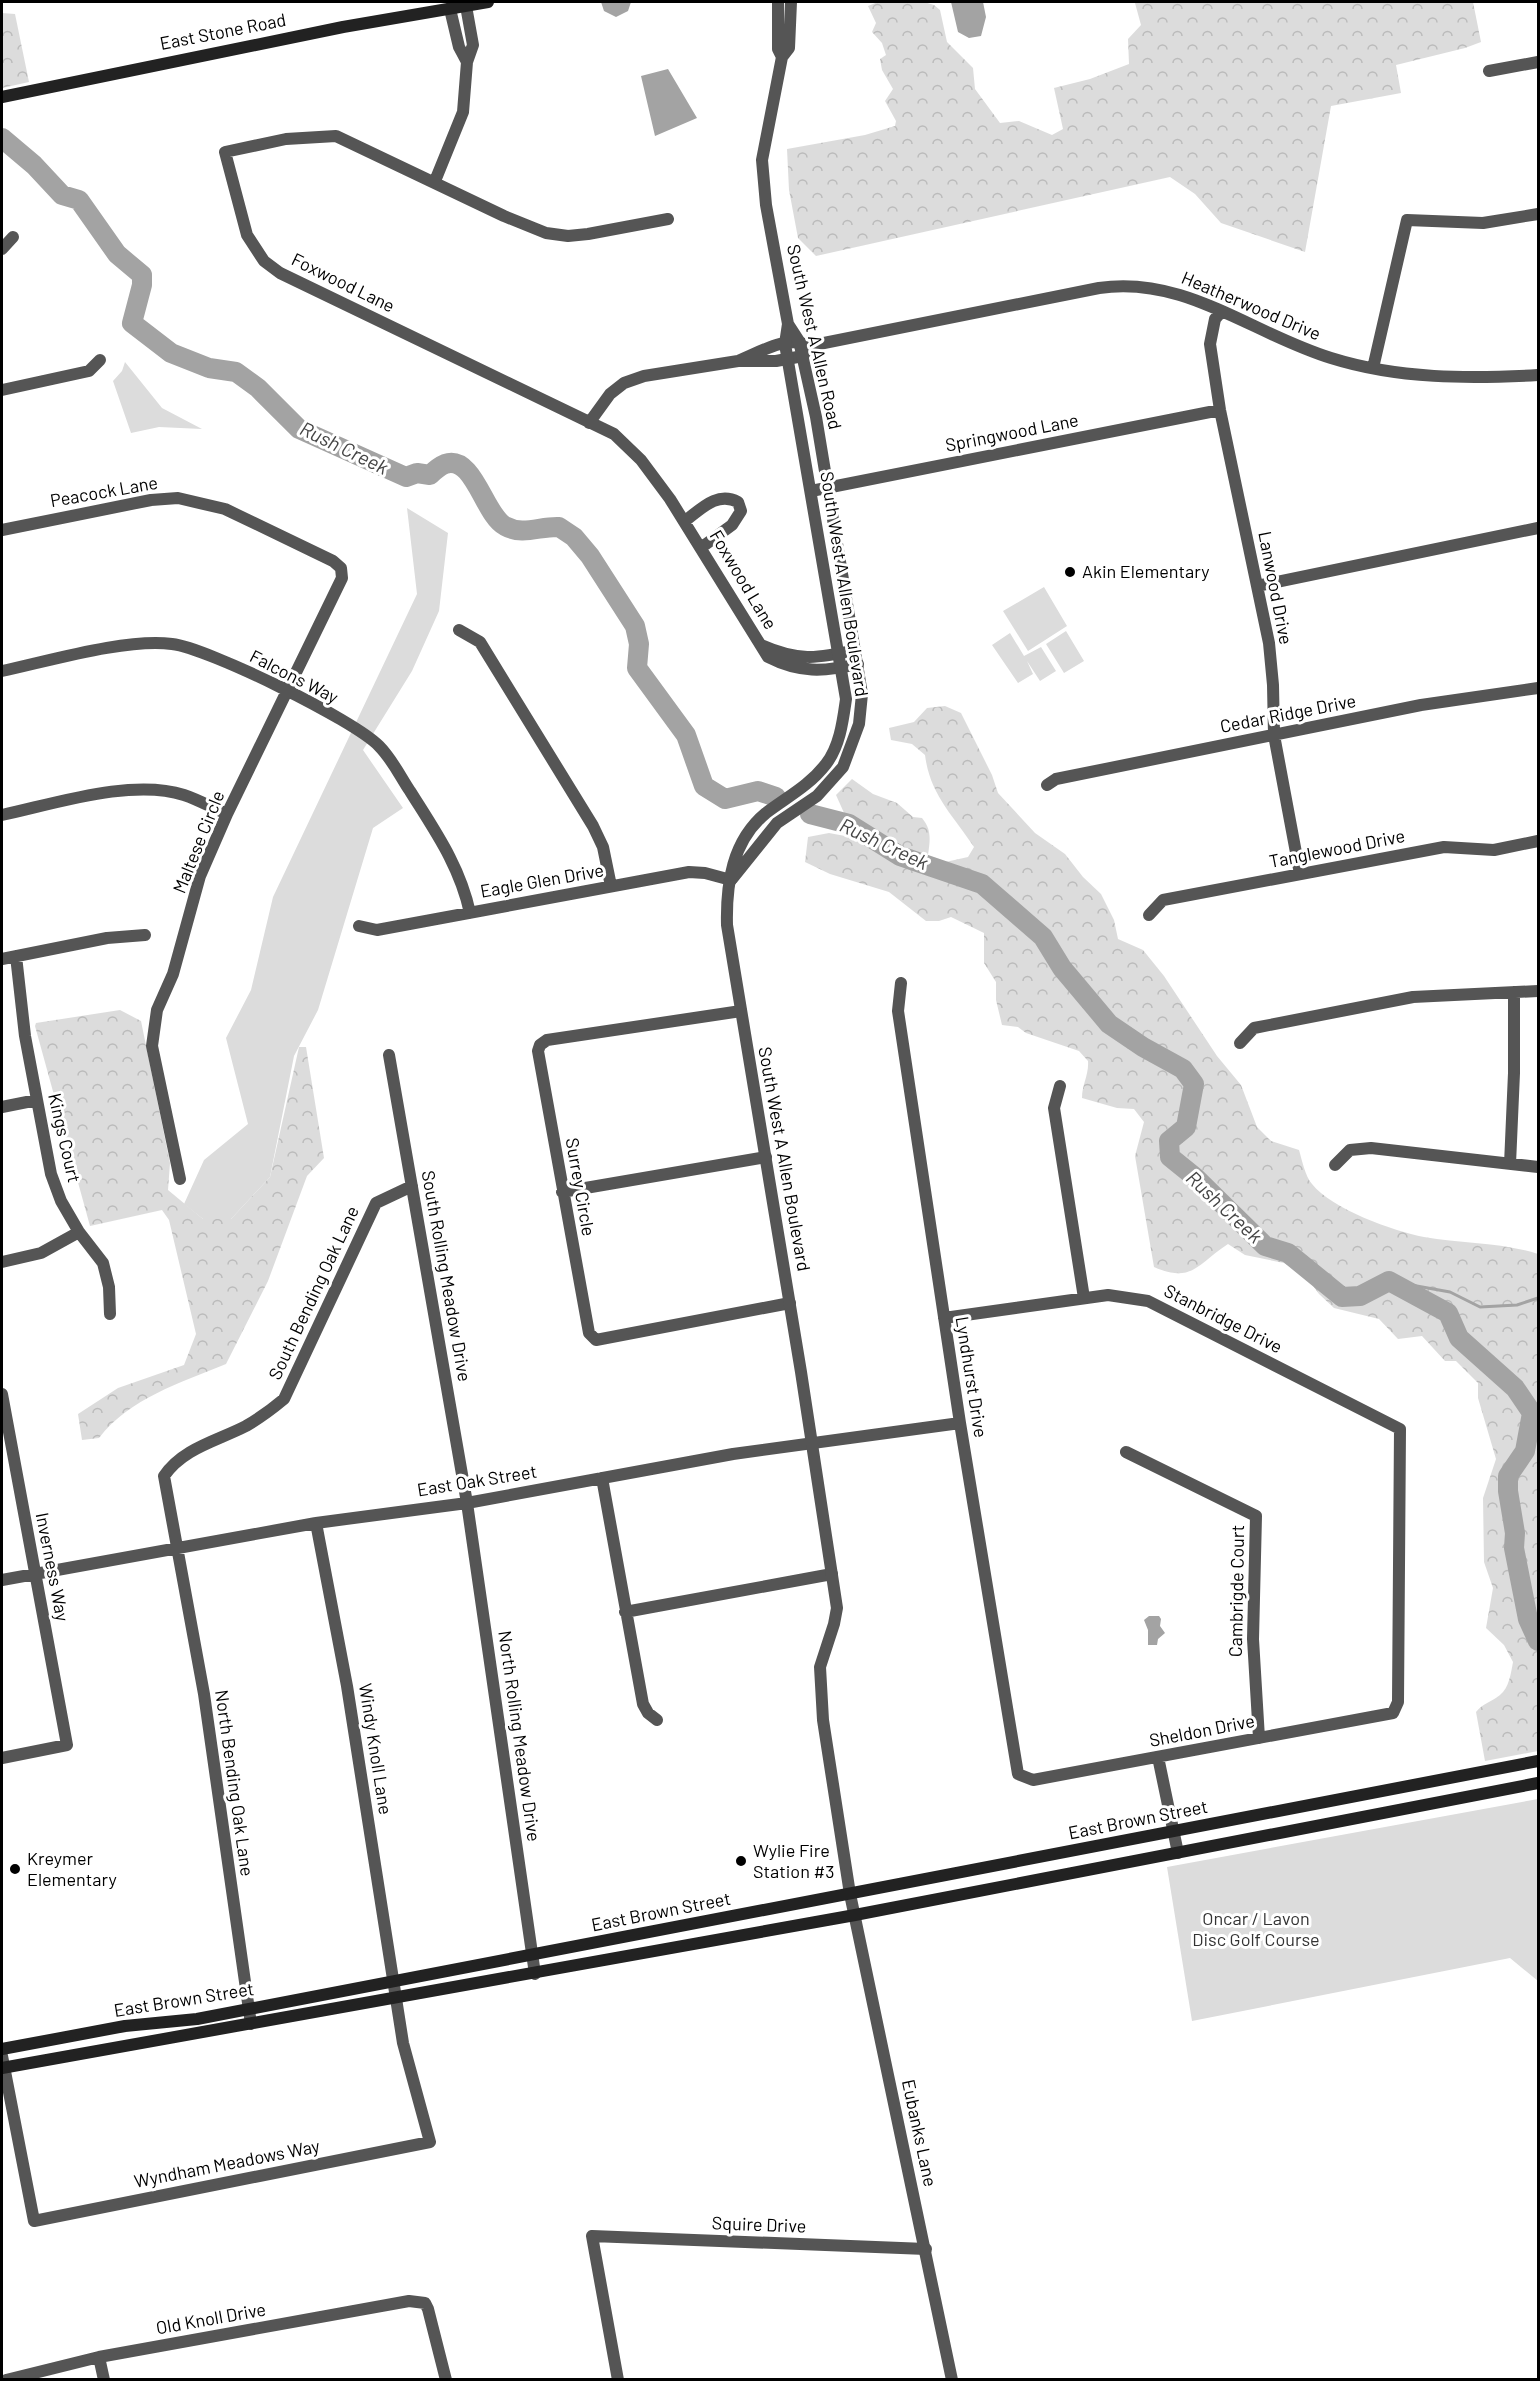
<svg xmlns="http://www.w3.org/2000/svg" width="1540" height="2381" font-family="Barlow,sans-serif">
<defs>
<pattern id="forest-crowns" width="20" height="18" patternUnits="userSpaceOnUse" patternTransform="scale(1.5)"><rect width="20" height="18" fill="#dcdcdc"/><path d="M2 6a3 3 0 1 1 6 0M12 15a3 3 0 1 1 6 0" fill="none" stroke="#bbb"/></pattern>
</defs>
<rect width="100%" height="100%" fill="#fff"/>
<path fill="#dcdcdc" d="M125 362 162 408 202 429 159 427 131 433 113 381 122 371Z
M407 508 448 533 439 611 412 671 363 750 403 808 373 828 318 1010 294 1056 270 1177 231 1219H203L184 1204 204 1160 248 1124 226 1038 251 990 273 897 417 594Z
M1044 587 1067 626 1028 651 1003 611Z
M1066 631 1084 661 1064 673 1046 644Z
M1010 633 1024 656 1041 647 1056 671 1040 681 1027 661 1033 674 1018 683 992 645Z
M1538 1799V1981L1510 1958 1192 2021 1167 1867Z"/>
<path fill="url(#forest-crowns)" d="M878 2H924L934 5 940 10 947 42 973 68 975 89 1000 123 1019 121 1052 135 1063 129 1054 88 1090 79 1129 64 1128 39 1141 25 1135 3 1473 2 1481 42 1465 48 1396 65 1401 93 1331 106 1305 252 1221 223 1195 194 1170 177 816 256 798 238 789 190 787 149 865 135 895 126 896 121 885 101 893 89 882 70 880 59 886 55 882 43 872 32 876 23 868 6Z
M2 13 15 14 29 82 2 88Z
M945 706 961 713 992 775 998 793 1035 833 1065 854 1083 877 1101 894 1114 920 1118 939 1143 950 1164 976 1217 1056 1241 1085 1257 1127 1271 1141 1299 1150C1302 1160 1305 1176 1312 1184 1332 1209 1393 1231 1424 1237 1462 1244 1501 1242 1538 1254V1751L1485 1761 1476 1712C1483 1703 1492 1702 1500 1695 1509 1688 1511 1673 1513 1662L1504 1645 1486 1628 1493 1588 1484 1562 1483 1498 1496 1459 1478 1398V1383L1456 1361H1445L1422 1336 1398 1339 1379 1319 1334 1308 1319 1294 1305 1275 1284 1263 1245 1255 1228 1244C1198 1263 1193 1284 1154 1267L1135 1156 1144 1122 1134 1109 1117 1108 1082 1098C1082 1084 1089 1075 1088 1061L1079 1051 1026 1033 1018 1027 1002 1025 996 1000V982L984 963V933L951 917 939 921H926L889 892 830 874 805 862 808 837 829 833 845 836 849 824 836 795 852 779 873 794 897 803 913 817 922 818C932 830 930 840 928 855L941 863 968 857 974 847C953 815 930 795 925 755L912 744 891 740 889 728 914 722 927 708Z
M120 1010 141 1021 170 1163 168 1190 203 1219H231L270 1177 299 1047H306L324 1158 307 1176 268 1281 226 1364C180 1383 130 1398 99 1438L82 1440 78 1414 118 1388 184 1365 196 1334 169 1220 162 1210 90 1226 35 1026 36 1023Z"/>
<path fill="#a3a3a3" d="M601 2H631L628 11 616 17 604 11Z
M951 2H983L986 17 981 36 969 38 958 32Z
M668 69 697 118 655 136 641 76Z
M1149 1616H1159L1161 1619 1160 1626 1165 1633 1158 1639 1157 1645H1148V1630L1144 1620Z"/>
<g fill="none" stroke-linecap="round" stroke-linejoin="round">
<path stroke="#a3a3a3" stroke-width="3" d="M1389 1281 1450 1292 1480 1307 1517 1305 1538 1298"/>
<path stroke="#a3a3a3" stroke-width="20" d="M2 138 34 165 62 195 79 200 117 254 142 275V285L132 323 171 353 209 368 236 372 258 388 299 429 406 477 417 473 430 475C434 471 440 466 445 464 474 454 484 515 505 526 523 536 540 526 559 527L574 537 590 556 635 626 639 644 637 668 686 735 704 786 725 799 758 791 776 797
M810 814 849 824 900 856 982 884 1043 937 1062 968 1109 1024 1143 1047 1183 1069 1194 1084 1186 1127 1169 1141 1170 1157 1196 1178 1265 1246 1288 1253 1342 1297 1360 1296 1389 1281 1448 1313 1459 1338 1515 1388 1532 1413 1525 1451 1508 1476V1491L1515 1533 1514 1548 1528 1619 1538 1641"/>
<path stroke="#555" stroke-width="12" d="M450 9 459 47 467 62
M1489 71 1538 62
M435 181 463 112 467 62 473 45 466 6
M668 219 588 234 568 236 546 233 504 216 336 136 286 139 225 152 247 235 264 261 280 273 614 434 641 460 670 499 768 657C799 673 824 672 858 664
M2 249 13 237
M1221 312 1215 319 1210 344 1220 410 1269 643 1273 685 1274 735 1300 874
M738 361C758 353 788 334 809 346L1099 288C1185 275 1252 334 1331 358 1398 379 1469 379 1538 375
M1373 368 1407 220 1483 223 1538 214
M2 390 89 371 100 360
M589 423 610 394 624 383 644 376 738 361H776L803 356 808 347
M811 491 1220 410
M685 521C701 509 717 491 738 502L741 511 732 525 702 547
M2 530 151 500 178 498 225 509 333 561 341 568 342 578 227 814 200 876 173 974 157 1010 152 1046 180 1179
M1257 586 1538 528
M459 630 480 642 593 826 603 847 611 886
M761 645C797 661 817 659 855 650
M2 671C49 661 126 638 172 644 208 648 354 720 379 746 392 759 400 776 410 791 435 831 460 866 470 913
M1047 785 1056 779 1421 705 1538 688
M2 815C54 804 132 778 184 795 199 800 213 808 227 814
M1149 915 1163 900 1444 847 1494 850 1538 841
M359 926 377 930 689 872 705 873 731 880
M16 956 25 1036 51 1174 61 1201 79 1232 103 1263 109 1287 110 1314
M2 959 107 938 145 935
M901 983 898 1011 960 1423 1018 1774 1033 1780 1393 1713 1398 1702 1400 1429 1148 1301 1108 1295 944 1318
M741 1011 547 1040 540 1045 538 1051 589 1333 596 1340 790 1303
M1240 1043 1254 1028 1413 997 1538 991
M389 1055 467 1503 535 1974
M1060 1086 1054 1108 1084 1298
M2 1107 37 1100
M1510 1164 1514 1073V992
M1335 1165 1350 1150 1371 1148 1538 1167
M562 1192 766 1157
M2 1262 41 1253 79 1232
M2 1394 67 1745 2 1758
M1126 1452 1256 1516 1253 1639 1259 1738
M602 1478 643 1704 648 1713 657 1720
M2 1580 316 1523 467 1503 733 1454 960 1423
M625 1612 832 1574
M1158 1757 1178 1853
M251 2024 204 1694 164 1476C183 1448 217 1441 246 1426 260 1418 272 1409 284 1399L376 1203 412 1186
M2 2056 34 2221 430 2142 403 2043 347 1686 316 1523
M99 2357 104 2380
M6 2380 99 2357 409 2301 425 2303 428 2309 446 2380
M618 2380 592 2236 926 2249"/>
<path stroke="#555" stroke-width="12" d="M778 2V49L782 57
M788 324 785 344 846 699C843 720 840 746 826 764 809 786 787 797 766 813 732 841 726 884 727 925L801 1372 837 1608 834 1624 820 1667 823 1720 850 1894 952 2380
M732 879 777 823 817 796 843 767 859 724 862 694 816 417 799 341 788 324 766 205 762 160 782 57 789 48 791 2"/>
<path stroke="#222" stroke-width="12" d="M2 97 343 27 488 2
M2 2049 125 2026 197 2019 1538 1761
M2 2068 855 1915 1538 1783"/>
</g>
<g fill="#000" stroke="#fff" stroke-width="2">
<circle cx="1070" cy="572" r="6"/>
<circle cx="741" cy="1861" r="6"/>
<circle cx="15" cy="1869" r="6"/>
</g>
<g text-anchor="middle" stroke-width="6" stroke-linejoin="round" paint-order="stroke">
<g font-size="18" fill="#000" stroke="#fff">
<text transform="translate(223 32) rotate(-11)" y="6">East Stone Road</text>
<text transform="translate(343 283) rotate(26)" y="6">Foxwood Lane</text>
<text transform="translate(1251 306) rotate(23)" y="6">Heatherwood Drive</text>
<text transform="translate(814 337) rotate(77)" y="6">South West A Allen Road</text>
<text transform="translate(1012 433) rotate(-11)" y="6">Springwood Lane</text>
<text transform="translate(104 492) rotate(-10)" y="6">Peacock Lane</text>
<text transform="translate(743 580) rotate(59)" y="6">Foxwood Lane</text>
<text transform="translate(844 584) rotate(81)" y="6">South West A Allen Boulevard</text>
<text transform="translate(1275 588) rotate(79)" y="6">Lanwood Drive</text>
<text transform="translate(294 677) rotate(27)" y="6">Falcons Way</text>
<text transform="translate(1288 714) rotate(-11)" y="6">Cedar Ridge Drive</text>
<text transform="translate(199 842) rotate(-68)" y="6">Maltese Circle</text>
<text transform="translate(1337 849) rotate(-11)" y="6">Tanglewood Drive</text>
<text transform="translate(542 881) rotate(-10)" y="6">Eagle Glen Drive</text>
<text transform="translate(64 1138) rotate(77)" y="6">Kings Court</text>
<text transform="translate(784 1159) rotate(80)" y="6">South West A Allen Boulevard</text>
<text transform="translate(580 1187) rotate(80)" y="6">Surrey Circle</text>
<text transform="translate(446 1276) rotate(80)" y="6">South Rolling Meadow Drive</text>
<text transform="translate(314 1293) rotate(-65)" y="6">South Bending Oak Lane</text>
<text transform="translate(1223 1319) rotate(27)" y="6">Stanbridge Drive</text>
<text transform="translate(971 1377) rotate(81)" y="6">Lyndhurst Drive</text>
<text transform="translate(477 1481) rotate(-9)" y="6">East Oak Street</text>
<text transform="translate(52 1567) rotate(79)" y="6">Inverness Way</text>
<text transform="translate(1237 1591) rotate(-89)" y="6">Cambrigde Court</text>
<text transform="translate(1202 1731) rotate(-11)" y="6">Sheldon Drive</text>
<text transform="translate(519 1736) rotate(82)" y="6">North Rolling Meadow Drive</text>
<text transform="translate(375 1749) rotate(81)" y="6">Windy Knoll Lane</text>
<text transform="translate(234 1783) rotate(82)" y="6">North Bending Oak Lane</text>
<text transform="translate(1138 1820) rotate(-11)" y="6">East Brown Street</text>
<text transform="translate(661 1912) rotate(-11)" y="6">East Brown Street</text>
<text transform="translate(184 2000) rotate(-9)" y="6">East Brown Street</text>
<text transform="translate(919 2133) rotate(78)" y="6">Eubanks Lane</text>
<text transform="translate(227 2164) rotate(-11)" y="6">Wyndham Meadows Way</text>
<text transform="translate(759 2225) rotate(2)" y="6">Squire Drive</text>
<text transform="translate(211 2319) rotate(-10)" y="6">Old Knoll Drive</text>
</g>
<g font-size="18" fill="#000" stroke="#fff" text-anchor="start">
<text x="1082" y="578">Akin Elementary</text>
<text x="753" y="1857">Wylie Fire<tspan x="753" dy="21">Station #3</tspan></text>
<text x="27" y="1865">Kreymer<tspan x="27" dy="21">Elementary</tspan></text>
</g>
<g font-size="18" fill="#333" stroke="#fff">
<text x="1256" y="1925">Oncar / Lavon<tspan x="1256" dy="21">Disc Golf Course</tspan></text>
</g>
<g font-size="20" font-style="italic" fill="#444" stroke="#fff">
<text transform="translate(344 448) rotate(26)" y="7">Rush Creek</text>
<text transform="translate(884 844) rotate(25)" y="7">Rush Creek</text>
<text transform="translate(1224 1207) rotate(43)" y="7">Rush Creek</text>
</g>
</g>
<rect width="1540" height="2381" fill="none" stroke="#000000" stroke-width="6"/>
</svg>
